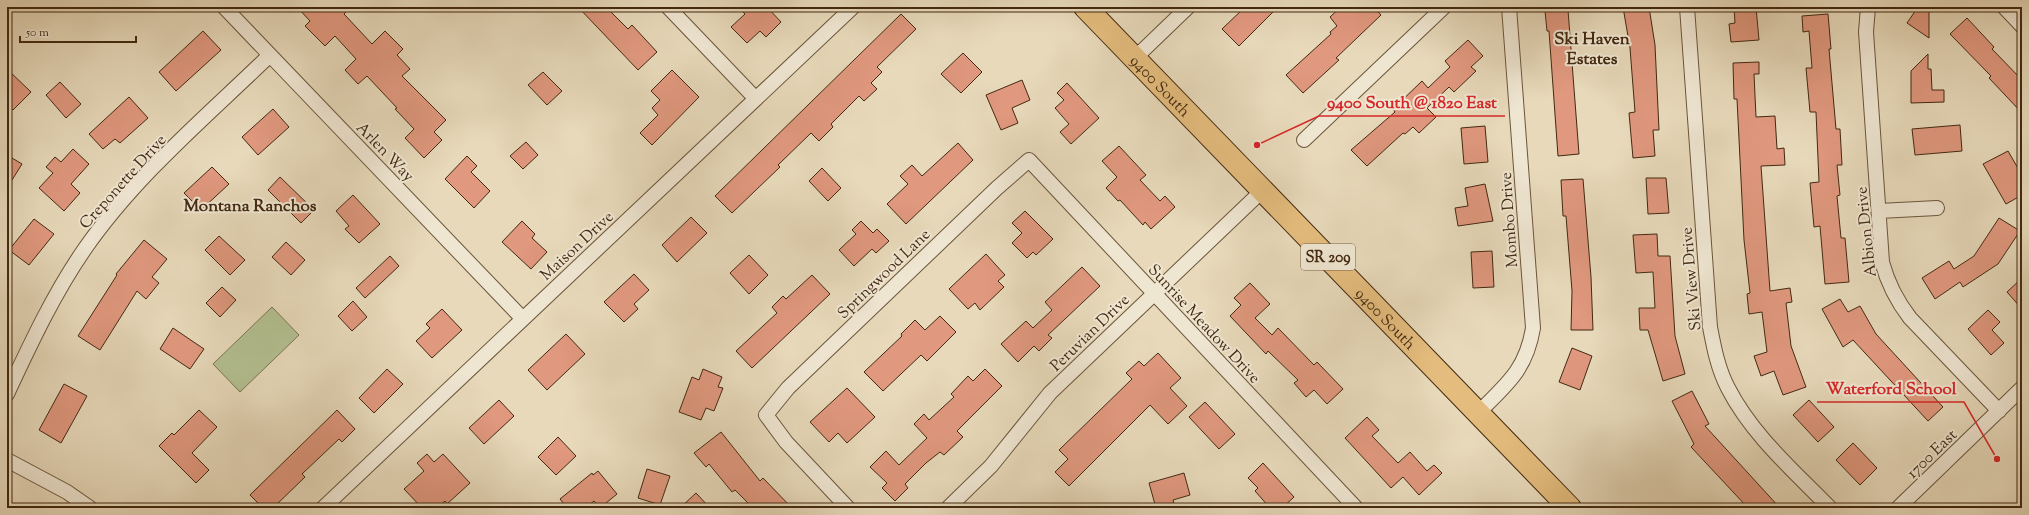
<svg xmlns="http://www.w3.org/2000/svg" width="2029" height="515" font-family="'Sorts Mill Goudy',serif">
<rect width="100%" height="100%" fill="#e7d9ba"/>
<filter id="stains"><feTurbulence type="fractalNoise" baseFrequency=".005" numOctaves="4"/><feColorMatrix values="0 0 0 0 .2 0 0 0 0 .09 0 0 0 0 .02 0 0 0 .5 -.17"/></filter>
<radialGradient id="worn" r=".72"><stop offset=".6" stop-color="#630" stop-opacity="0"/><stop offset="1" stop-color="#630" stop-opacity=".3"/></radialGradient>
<path fill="#b3c091" stroke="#7a7451" d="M272 307 299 335 240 392 213 364Z"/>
<path fill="#e0987e" stroke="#422911" d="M297 7H351L344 14 372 44 385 31 403 49 397 55 410 69 402 76 446 120 434 132 442 140 424 158 405 138 414 129 395 109 397 108 367 76 358 84 345 70 356 59 335 36 325 46 305 26 310 21Z
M578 7H606L628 29 632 25 657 52 638 70Z
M738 7H767L781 22 766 37 760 31 747 43 731 27 745 14Z
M1245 7H1278L1239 46 1222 29Z
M1341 7H1374L1381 15 1336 58 1339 60 1303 93 1286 75 1331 34 1330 32 1337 26 1330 17Z
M1623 7H1649L1655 45 1659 130H1653L1655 156 1633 158 1629 113 1635 112 1630 48Z
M1734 7H1756L1759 40 1731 42 1729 24 1735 23Z
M1918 7H1929V38L1907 23Z
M1568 10 1579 154 1558 156 1549 31H1547L1545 11Z
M901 14 916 29 877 67 882 72 871 83 877 89 864 101 859 96 831 124 833 127 819 141 811 133 778 165 780 167 732 213 715 196Z
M1828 14 1831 49H1829L1836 129H1840L1842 165H1837L1840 195 1837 196 1841 238H1845L1849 282 1825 284 1820 226 1814 227 1810 183 1819 182 1816 112H1810L1806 68H1812L1809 31 1803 32 1802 16Z
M1967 18 1994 47 1992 49 2022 80V113L1989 78 1991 76 1950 34Z
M203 31 221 50 176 91 159 72Z
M1468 40 1483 56 1471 67 1476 71 1454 92 1449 87 1427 108 1436 117 1419 133 1413 127 1405 134 1403 133 1367 166 1351 150 1395 112 1393 109 1422 81 1428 88 1450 67 1445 61Z
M963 53 982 72 961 93 941 74Z
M1928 54V69H1931L1932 90H1944V102L1911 103V71Z
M1759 62V74H1754L1756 117 1775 116 1777 149 1784 148 1785 165 1761 166 1770 291 1790 288 1792 302 1786 303 1791 346 1806 387 1783 395 1774 371 1761 376 1754 356 1767 352 1762 312 1749 314 1747 294 1750 293 1744 240 1737 99H1734L1733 63Z
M7 69 31 92 13 110 7 104Z
M672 70 699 97 652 145 640 133 658 115 652 108 660 100 651 91Z
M543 72 562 91 547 105 528 85Z
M1022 80 1030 100 1012 108 1018 123 1001 130 986 95Z
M60 82 81 104 66 118 46 95Z
M1067 83 1099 118 1071 144 1060 132 1069 124 1055 108 1064 100 1057 93Z
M129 97 148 118 120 143 115 139 103 149 89 134Z
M273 109 289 127 258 155 242 137Z
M1960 125 1962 151 1915 155 1912 129Z
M1485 126 1488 162 1464 164 1461 128Z
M526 142 538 155 523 169 510 156Z
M958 143 973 160 906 224 887 204 908 184 900 176 912 165 922 176Z
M1119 146 1146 175 1140 180 1160 201 1165 196 1175 207 1151 229 1145 222 1143 225 1120 200 1118 201 1106 188 1117 177 1102 161Z
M73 149 89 164 71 184 80 193 64 211 39 188 53 173 46 167 55 157 61 162Z
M2008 151 2019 170 2017 172 2022 180V195L2006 204 1983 164Z
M7 155 22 164 7 188Z
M467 156 477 166 471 172 490 191 474 208 445 179Z
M212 167 229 184 201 210 184 193Z
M822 168 841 188 828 201 809 181Z
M280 177 314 210 301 223 268 190Z
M1646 178H1666L1669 213 1648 214Z
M1583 179 1591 277 1593 330H1571L1572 291 1566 216H1563L1561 180Z
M1485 184 1493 221 1458 226 1455 208 1468 206 1465 188Z
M353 195 380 224 359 243 345 229 349 226 336 211Z
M1025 211 1053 239 1036 255 1033 252 1027 258 1012 243 1022 233 1012 223Z
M691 217 707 233 677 262 662 245Z
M1999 218 2020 231 1998 264 1963 287 1960 282 1935 299 1922 278 1949 261 1954 269 1974 256Z
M34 219 54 234 29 265 9 250Z
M522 221 535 234 532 238 547 252 531 269 502 242Z
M861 221 873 233 877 229 889 241 876 253 872 249 854 266 839 250 856 234 852 230Z
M1657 234 1658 256H1670L1675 336 1685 374 1663 381 1648 330H1640L1639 308H1655L1653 272 1636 273 1633 235Z
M219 236 245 260 230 275 205 250Z
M144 240 167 259 152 277 159 283 146 299 137 291 100 350 78 336 117 275 116 274Z
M286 242 305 260 291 275 272 257Z
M1492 251 1494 287 1473 288 1471 252Z
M986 254 1005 275 998 281 1004 287 980 310 975 303 968 309 949 289Z
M749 255 768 275 749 294 730 273Z
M390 256 399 266 365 298 356 288Z
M1082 267 1100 286 1048 335 1052 338 1039 351 1034 346 1018 362 1001 344 1026 321 1033 328 1052 310 1045 302Z
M634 274 649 290 634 304 638 309 624 322 604 302Z
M812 275 830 294 752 368 736 351 777 313 772 307 783 296 786 299Z
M2022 278V309L2007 292Z
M1250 283 1270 304 1255 318 1272 335 1278 328 1314 365 1317 362 1343 389 1327 404 1314 390 1306 397 1294 383 1298 380 1268 351 1266 354 1230 316 1241 305 1234 298Z
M222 287 236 300 220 317 206 303Z
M1840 299 1848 312 1860 306 1876 334 1943 407 1928 421 1853 340 1843 347 1822 309Z
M353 301 367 317 352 331 338 316Z
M442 309 462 330 432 358 416 341 430 328 426 324Z
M1988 310 2000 322 1992 330 2004 343 1991 355 1968 329Z
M940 316 956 332 927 361 921 355 883 391 864 372 902 336 901 334 915 320 925 330Z
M173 328 204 349 190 369 160 349Z
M566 334 585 354 547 390 528 370Z
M1572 348 1592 356 1580 390 1559 382Z
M1158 353 1181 378 1170 388 1187 406 1168 424 1150 405 1069 486 1055 472 1068 459 1059 450 1132 379 1126 373 1139 361 1144 366Z
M387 369 403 384 374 413 359 398Z
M703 369 722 377 718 387 723 388 714 411 706 408 701 420 679 412 692 377 699 380Z
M985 369 1002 386 957 431 963 437 944 455 940 452 926 463 905 484 908 488 895 501 882 488 887 483 870 467 886 451 899 465 927 438 914 424 924 414 929 420 954 397 951 394 968 376 973 381Z
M64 384 87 396 61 443 39 430Z
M847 388 875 417 847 443 838 433 829 442 810 422Z
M1692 391 1709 424 1705 426 1780 508H1748L1691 447 1694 444 1672 401Z
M499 400 514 416 484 444 469 428Z
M1809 400 1834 427 1818 442 1793 415Z
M1205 402 1235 434 1219 449 1189 417Z
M199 410 217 427 192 453 209 470 196 483 159 446 172 433 174 435Z
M337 410 355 429 342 442 339 439 302 474 305 477 273 508H263L250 495Z
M1367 417 1379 430 1372 436 1398 463 1410 452 1427 471 1434 465 1442 473 1419 495 1403 477 1391 488 1345 438Z
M721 432 760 481 763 478 792 508H753L735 490 732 492 709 464 706 467 694 453Z
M558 437 576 456 556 475 538 457Z
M1853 443 1877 468 1860 485 1836 460Z
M427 454 434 462 443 454 470 483 447 504 445 501 437 508H422L404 489 424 471 417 463Z
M1263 463 1294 497 1282 508H1270L1255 491 1258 488 1248 478Z
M647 469 670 476 660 505 638 498Z
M598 471 617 494 600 508 594 501 585 508H567L560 499 592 473 593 475Z
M1184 473 1190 495 1173 500 1175 508H1156L1149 483Z
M696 493 710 508H680Z"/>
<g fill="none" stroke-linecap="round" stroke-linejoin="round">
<defs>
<path id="street" d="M224 7 523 319
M668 7 756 99
M1687 7 1710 327C1714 348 1718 369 1728 388 1752 435 1794 471 1830 508
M1868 7 1866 32 1882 262C1888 284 1896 300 1910 318L1999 411
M2004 7 2022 26
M1135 58 1188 7
M1304 140 1444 7
M1879 211 1937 208
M7 394C30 345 53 295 84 250 135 176 206 117 270 55
M1478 413C1507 384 1526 370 1533 328L1509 7
M7 460 67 492 90 508
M323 508 853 7
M848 508 786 442 766 415 788 388 997 188 1029 160 1356 508
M948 508 991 466 1050 393 1263 190
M1898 508 2022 388"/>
<g id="primary">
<path id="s1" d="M1085 7 1570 508"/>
</g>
</defs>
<use href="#street" stroke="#6b553b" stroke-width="16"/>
<use href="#primary" stroke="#422911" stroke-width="24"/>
<use href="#street" stroke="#efe6d2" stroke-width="14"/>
<use href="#primary" stroke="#e4bc7d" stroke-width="22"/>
</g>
<g text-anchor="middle" stroke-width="4" stroke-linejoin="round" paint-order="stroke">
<rect fill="#efe6d2" stroke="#76624b" stroke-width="1" x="1301" y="244" width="54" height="26" rx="3"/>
<g font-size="15" font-weight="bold" fill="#422911">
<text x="1328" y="262">SR 209</text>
</g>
<g font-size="16" fill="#422911" stroke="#efe6d2">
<text dy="6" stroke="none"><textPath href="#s1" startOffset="109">9400 South</textPath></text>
<text transform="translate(386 151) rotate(46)" y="6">Arlen Way</text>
<text transform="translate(122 181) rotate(-48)" y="6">Creponette Drive</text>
<text transform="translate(1508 220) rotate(-94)" y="6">Mombo Drive</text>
<text transform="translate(1865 232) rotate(-96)" y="6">Albion Drive</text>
<text transform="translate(576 245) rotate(-43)" y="6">Maison Drive</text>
<text transform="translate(883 273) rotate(-44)" y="6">Springwood Lane</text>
<text transform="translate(1690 279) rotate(-95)" y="6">Ski View Drive</text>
<text dy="6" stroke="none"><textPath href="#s1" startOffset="433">9400 South</textPath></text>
<text transform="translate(1205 323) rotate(47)" y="6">Sunrise Meadow Drive</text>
<text transform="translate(1089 332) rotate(-44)" y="6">Peruvian Drive</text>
<text transform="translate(1931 453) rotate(-44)" y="6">1700 East</text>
</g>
<g font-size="17" font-weight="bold" fill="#422911" stroke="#efe6d2">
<text x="1592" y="44">Ski Haven<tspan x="1592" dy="20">Estates</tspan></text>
<text x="250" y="211">Montana Ranchos</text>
</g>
</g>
<path fill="none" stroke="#d62828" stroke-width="1.5" d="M1257 145L1319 116H1505M1997 459L1964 402H1817"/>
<g fill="#d62828" stroke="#efe6d2" stroke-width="1.5">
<circle cx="1257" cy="145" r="4"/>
<circle cx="1997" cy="459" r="4"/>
</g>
<g font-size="17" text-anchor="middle" font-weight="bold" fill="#d62828" stroke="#efe6d2" stroke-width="4" stroke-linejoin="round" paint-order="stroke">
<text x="1412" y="108">9400 South @ 1820 East</text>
<text x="1891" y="394">Waterford School</text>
</g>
<rect width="2029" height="515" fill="none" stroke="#e7d9ba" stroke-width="24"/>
<rect x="8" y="8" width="2013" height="499" fill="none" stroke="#422911" stroke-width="2"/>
<rect x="12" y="12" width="2005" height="491" fill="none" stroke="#422911"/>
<path d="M20 36v6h116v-6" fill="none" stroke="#422911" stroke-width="2"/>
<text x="26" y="36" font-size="12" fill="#422911" stroke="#efe6d2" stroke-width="3" paint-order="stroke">50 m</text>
<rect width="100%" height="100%" filter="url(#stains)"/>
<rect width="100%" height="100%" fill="url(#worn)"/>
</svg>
